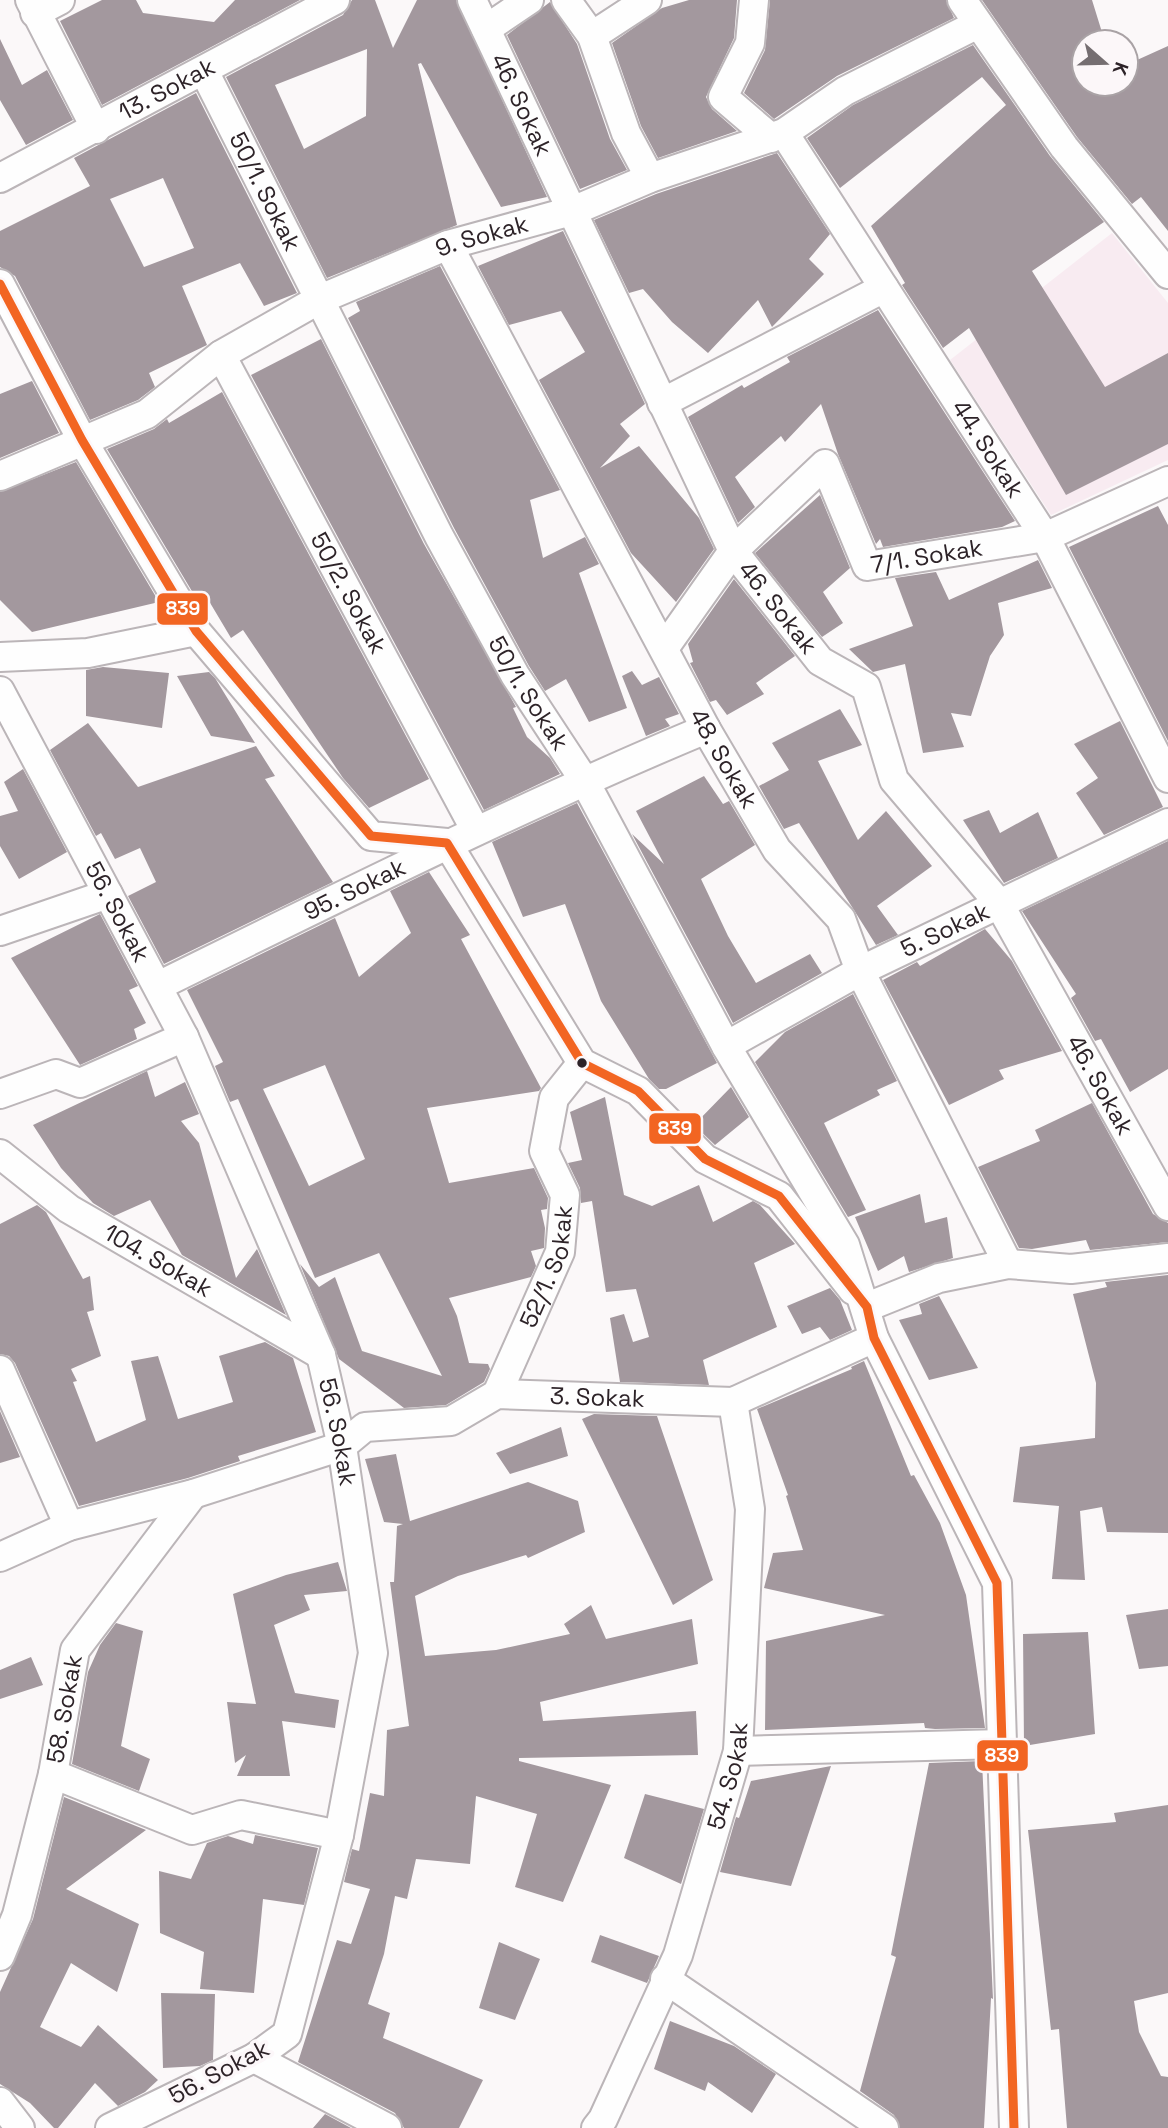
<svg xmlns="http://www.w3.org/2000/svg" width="1168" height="2128" font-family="'Space Grotesk',sans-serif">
<rect width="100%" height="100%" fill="#fbf8f9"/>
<path fill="#f8ebf1" d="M1112 233 1168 303V460L1051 515 950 360Z"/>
<path fill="#a3989e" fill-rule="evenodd" d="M102 0H136L143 13 214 22 235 0H300L102 105 60 21Z
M352 0H375L393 48 417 0H456L547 197 501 207 421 63 418 64 457 225 327 278 226 77 343 15ZM367 49 366 116 304 149 275 85Z
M689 0H737L734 38 706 97 712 109 737 131 658 158 641 126 612 43 662 8Z
M770 0H946L954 18 837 76 774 119 744 93 765 50Z
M982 0H1092L1105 42H1084V84H1126V65L1168 46V231L1141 197 1132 204 1077 137Z
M550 2 577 44 610 139 627 170 580 189 507 35Z
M0 39 22 85 47 70 73 120 26 145 0 100Z
M973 45 1050 156 1104 222 1032 271 1105 387 1168 353V444L1066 495 969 328 943 348 902 285 905 283 871 226 1006 105 982 77 840 188 807 138 853 105Z
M196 93 297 293 264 306 240 263 182 286 207 345 149 373 155 387 138 400 90 420 15 276 0 267V231L90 186 74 158ZM163 178 194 248 144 267 110 199Z
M777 153 830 234 809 259 824 274 772 327 758 300 708 353 672 322 643 289 629 293 594 220 656 194Z
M563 231 645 404 620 424 630 436 600 468 639 446 699 518 714 549 676 602 631 553 539 380 585 352 561 311 509 325 478 266Z
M440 266 560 490 530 500 543 558 585 537 599 564 579 573 627 708 589 722 566 679 545 691 529 666 454 528 348 318 360 311 356 302Z
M878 310 1015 521 1002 527 883 547 880 539 876 544 838 454 821 404 785 442 781 436 735 477 755 507 738 523 688 417 742 385 744 388 790 362 787 357Z
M321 339 424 544 516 707 513 708 527 737 550 758 560 774 484 810 251 375Z
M32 381 59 433 0 458V394Z
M222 392 429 779 369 808 343 778 243 630 231 638 203 591 193 593 107 449 154 429 167 419 169 423Z
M76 462 159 602 32 632 0 600V492Z
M820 495 850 568 823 592 843 623 822 637 755 553Z
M1158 506 1168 525V741L1069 547Z
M1038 560 1052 588 998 603 1004 635 990 656 971 716 951 713 964 747 923 753 905 664 873 672 849 649 913 626 895 578 936 572 949 600Z
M734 579 795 656 756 683 764 694 727 715 716 700 710 702 690 663 693 662 688 644Z
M103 667 169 673 162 728 86 716V670Z
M632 671 642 685 659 677 679 714 665 719 670 726 646 736 622 676Z
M209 672 215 678 255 743 211 736 177 676Z
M840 709 862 745 818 761 858 840 886 811 932 866 877 906 898 935 876 945 799 823 784 829 759 786 789 770 772 743Z
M1120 721 1163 807 1104 835 1076 793 1098 778 1074 744Z
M88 723 138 787 256 746 275 776 265 779 333 882 164 964 128 896 156 882 140 848 115 859 101 833 96 836 50 750Z
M23 769 67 852 19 879 0 846V816L18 811 4 782Z
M704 776 723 804 729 801 755 845 701 879 728 936 756 983 810 954 822 973 733 1023 632 834 664 864 636 811Z
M577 803 717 1063 666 1089H659L649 1079 601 1001 565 904 523 917 492 842Z
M989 810 1000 833 1038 812 1058 858 1004 883 963 820Z
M1168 841V1069L1130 1092 1101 1039 1095 1041 1071 998 1076 994 1022 911Z
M429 872 470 935 461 939 541 1088 539 1091 427 1108 449 1183 534 1168 548 1198 547 1209 541 1210 545 1228 544 1248 531 1251 536 1266 531 1277 449 1298 457 1316 469 1363 488 1364 490 1369 484 1382 446 1405 404 1408 339 1359 300 1264 319 1287 335 1277 362 1351 442 1376 379 1253 315 1278 238 1099 230 1102 215 1066 223 1062 187 990 335 918 359 977 411 933 390 891ZM325 1065 365 1159 309 1186 263 1089Z
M100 914 138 986 129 990 146 1023 134 1029 137 1039 80 1065 11 958Z
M985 929 1012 961 1062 1051 999 1070 1004 1079 949 1105 883 980 917 962 920 966Z
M853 994 897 1081 877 1090 880 1095 824 1123 866 1210 848 1217 755 1062 785 1032Z
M147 1071 155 1097 185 1082 199 1114 181 1121 199 1143 236 1278 257 1249 286 1315 182 1255 150 1200 114 1216 93 1203 61 1168 33 1125Z
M731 1087 749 1117 715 1145 694 1125Z
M605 1097 624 1195 652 1206 699 1185 713 1222 753 1201 760 1205 795 1244 754 1263 777 1327 703 1360 709 1385 620 1382 610 1318 624 1314 633 1342 649 1337 636 1289 606 1292 592 1201 581 1203 580 1188 568 1163 582 1160 570 1112Z
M1092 1103 1153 1214 1168 1223V1242L1090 1250 1086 1240 1032 1249 1019 1248 978 1167 1040 1141 1035 1130Z
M920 1194 925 1223 947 1217 953 1258 909 1272 904 1256 878 1271 855 1217Z
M37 1205 46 1212 83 1279 90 1276 94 1310 87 1312 101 1356 71 1369 77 1381 73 1382 96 1442 146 1420 131 1361 158 1356 178 1419 233 1402 219 1356 265 1342 293 1358 316 1432 238 1456 240 1461 188 1478 79 1506 15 1363 9 1356 0 1354V1224Z
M1168 1275V1533L1107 1532 1102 1507 1080 1511 1085 1580 1052 1579 1059 1506 1013 1502 1020 1447 1095 1438 1096 1383 1073 1294 1107 1287 1105 1282Z
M830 1288 840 1300 852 1330 830 1340 820 1327 802 1334 787 1306Z
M939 1296 978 1368 929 1380 899 1320 922 1314 919 1304Z
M864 1361 911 1476 914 1475 940 1523 966 1595 985 1728 935 1729 925 1728 924 1723 765 1730 766 1641 885 1615 764 1588 773 1553 803 1550 786 1496 788 1495 757 1409 852 1369 851 1367Z
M0 1411 20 1457 0 1463Z
M594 1414 657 1416 713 1580 673 1605 582 1419Z
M561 1427 568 1456 510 1474 496 1453Z
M396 1454 410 1521 528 1482 578 1501 585 1532 528 1558 526 1555 458 1576 415 1596 425 1656 496 1650 570 1634 564 1624 591 1605 606 1639 692 1619 698 1664 540 1702 543 1721 696 1711 698 1755 519 1758V1761L611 1785 563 1902 515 1887 537 1814 476 1796 470 1864 416 1859 407 1899 395 1896 384 1954 368 2004 390 2013 383 2038 483 2080 459 2128H404L395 2113 298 2062 337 1940 351 1944 370 1889 344 1882 352 1849 359 1851 370 1793 384 1796 387 1730 409 1726 390 1582H394L397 1526 403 1524 384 1522 365 1459Z
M338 1562 347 1591 304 1595 310 1610 274 1625 295 1693 339 1700 335 1728 282 1721 290 1776H237L246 1755 235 1763 227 1702 256 1704 233 1594 286 1575Z
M1168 1609V1666L1139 1669 1126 1615Z
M116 1623 143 1631 121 1746 150 1759 139 1791 72 1764 88 1672 100 1645Z
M1088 1632 1095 1734 1024 1746 1023 1634Z
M31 1657 43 1685 0 1699V1670Z
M982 1761 993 1999 991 1998 984 2128H900L894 2115 860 2091 896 1957 891 1955 929 1763Z
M831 1766 791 1886 720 1872 736 1817 739 1818 751 1781Z
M645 1794 704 1809 681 1884 624 1858Z
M64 1797 146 1830 66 1889 139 1924 117 1992 71 1963 40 2027 81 2047 98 2025 158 2080 145 2092 118 2106 95 2083 58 2128H54L30 2103 0 2084V1992L33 1919Z
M1168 1805V1993L1134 2001 1139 2032 1161 2076 1168 2077V2128H1067L1059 2029 1051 2030 1028 1830 1116 1822 1114 1813Z
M255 1835 318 1848 304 1905 263 1899 254 1993 200 1989 204 1952 160 1933 159 1871 191 1879 207 1843 228 1836 253 1844Z
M600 1935 659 1956 647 1983 591 1962Z
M499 1942 540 1959 515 2020 479 2008Z
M161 1993 215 1994 213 2060 200 2066 163 2068Z
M670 2021 734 2046 776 2074 752 2113 708 2082 705 2091 654 2069Z
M325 2114 351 2128H313Z"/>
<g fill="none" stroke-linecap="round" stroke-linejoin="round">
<defs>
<g id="street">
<path d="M30 0 96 129"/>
<path id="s1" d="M472 0 733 551 820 661 866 687 894 780 998 902 1168 1206"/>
<path d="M566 0 592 36 626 133 650 178"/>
<path d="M754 0 750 43 723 97 771 138"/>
<path d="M962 0 1064 147 1168 274"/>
<path d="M35 13 60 0"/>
<path d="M486 29 529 0"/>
<path d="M592 36 647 0"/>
<path id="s2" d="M204 71 439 536 515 675 584 780 726 1046 845 1245 874 1338 997 1583 1014 2128"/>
<path id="s3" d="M784 133 1045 537 1168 778"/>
<path id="s4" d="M0 178 335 0"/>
<path id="s5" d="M448 245 706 729 777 850 841 919 860 971 1008 1264"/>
<path d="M0 284 82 440 196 631 371 836 447 843 582 1063 638 1091 705 1159 779 1196 853 1290"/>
<path id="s6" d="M221 355 476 831"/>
<path d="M662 403 884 288"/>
<path id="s7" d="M0 476 147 414 221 355 318 300 448 245 575 210 650 178 784 133 845 91 978 24"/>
<path id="s8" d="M665 647 733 551 825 464 867 566 1045 537 1168 481"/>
<path d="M0 657 88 653 196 631"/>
<path id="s9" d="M0 691 184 1037 321 1355 342 1446 373 1653 339 1835 287 2034 254 2058 110 2128"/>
<path d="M0 931 108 894"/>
<path id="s10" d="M158 986C339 897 519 807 706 729"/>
<path id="s11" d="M726 1046 860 971 1168 823"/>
<path d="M0 1094 56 1074 80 1083 184 1037"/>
<path id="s12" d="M0 1154 69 1209 321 1355"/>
<path d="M867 1307 939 1278 1008 1264 1071 1269 1168 1258"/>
<path d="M0 1370 69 1526"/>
<path id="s13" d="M497 1394 560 1252 565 1195 544 1151 554 1098 582 1063"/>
<path id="s14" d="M0 1557 69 1526 193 1494 342 1446 365 1427 451 1421 497 1394 733 1402 874 1338"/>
<path d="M738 1751 1002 1744"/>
<path d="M53 1774 192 1830 241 1815 339 1835"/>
<path id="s15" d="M0 1956 17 1915 53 1774 75 1650 193 1494"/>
<path d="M665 1979 884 2128"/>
<path d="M254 2058 387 2128"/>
<path d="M0 2102 20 2128"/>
<path id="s16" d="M596 2128 603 2119 678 1955 738 1751 750 1509 733 1402"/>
</g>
</defs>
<use href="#street" stroke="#bbb5b8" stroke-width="32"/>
<use href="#street" stroke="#fefefe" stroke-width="28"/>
<defs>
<path id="bus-1" d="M0 284 82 440 196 631 371 836 447 843 582 1063 638 1091 705 1159 779 1196 867 1307 874 1338 997 1583 1014 2128"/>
</defs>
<use href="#bus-1" stroke="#fcf7f9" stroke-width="14"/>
<use href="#bus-1" stroke="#f26522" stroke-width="9"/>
</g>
<circle fill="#2d2328" stroke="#fcf7f9" stroke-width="2.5" cx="582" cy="1063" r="6"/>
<g text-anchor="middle" stroke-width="7" stroke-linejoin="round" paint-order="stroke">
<g font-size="24" fill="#2d2328" stroke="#fcf7f9">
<text dy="8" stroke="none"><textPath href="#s4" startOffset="189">13. Sokak</textPath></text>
<text dy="8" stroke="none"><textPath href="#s1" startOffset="116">46. Sokak</textPath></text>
<text dy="8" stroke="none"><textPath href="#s2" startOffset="135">50/1. Sokak</textPath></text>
<text dy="8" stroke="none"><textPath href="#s7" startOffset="542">9. Sokak</textPath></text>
<text dy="8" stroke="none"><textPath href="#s3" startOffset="376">44. Sokak</textPath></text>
<text dy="8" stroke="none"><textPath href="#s8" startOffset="415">7/1. Sokak</textPath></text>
<text dy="8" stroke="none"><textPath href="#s6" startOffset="270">50/2. Sokak</textPath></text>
<text dy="8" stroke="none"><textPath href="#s1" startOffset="682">46. Sokak</textPath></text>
<text dy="8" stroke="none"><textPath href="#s2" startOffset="702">50/1. Sokak</textPath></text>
<text dy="8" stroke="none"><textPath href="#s5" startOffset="583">48. Sokak</textPath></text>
<text dy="8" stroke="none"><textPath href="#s10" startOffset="219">95. Sokak</textPath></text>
<text dy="8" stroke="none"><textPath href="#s9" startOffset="250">56. Sokak</textPath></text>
<text dy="8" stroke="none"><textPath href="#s11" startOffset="248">5. Sokak</textPath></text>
<text dy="8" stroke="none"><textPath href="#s1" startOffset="1270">46. Sokak</textPath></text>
<text dy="8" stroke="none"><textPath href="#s12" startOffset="191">104. Sokak</textPath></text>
<text dy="8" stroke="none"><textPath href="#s13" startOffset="138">52/1. Sokak</textPath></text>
<text dy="8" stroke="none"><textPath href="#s14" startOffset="630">3. Sokak</textPath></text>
<text dy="8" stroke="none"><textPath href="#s9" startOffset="817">56. Sokak</textPath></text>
<text dy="8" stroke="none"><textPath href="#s15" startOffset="256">58. Sokak</textPath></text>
<text dy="8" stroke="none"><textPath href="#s16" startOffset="378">54. Sokak</textPath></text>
<text transform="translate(219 2072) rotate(-28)" y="8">56. Sokak</text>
</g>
</g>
<g stroke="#fcf7f9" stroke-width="2.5">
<rect x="156" y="592" width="53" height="34" rx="7" fill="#f26522"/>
<rect x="648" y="1112" width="54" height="33" rx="7" fill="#f26522"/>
<rect x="976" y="1739" width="53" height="33" rx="7" fill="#f26522"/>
</g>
<g font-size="19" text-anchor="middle" font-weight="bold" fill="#fff">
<text x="183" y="615">839</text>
<text x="675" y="1135">839</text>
<text x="1002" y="1762">839</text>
</g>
<g transform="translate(1105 63) rotate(110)"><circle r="33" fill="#fcf7f9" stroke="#a9a2a5" stroke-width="2"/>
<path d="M0-5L12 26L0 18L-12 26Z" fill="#756e71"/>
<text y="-10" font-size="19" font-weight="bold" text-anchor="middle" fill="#2d2328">K</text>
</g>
</svg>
